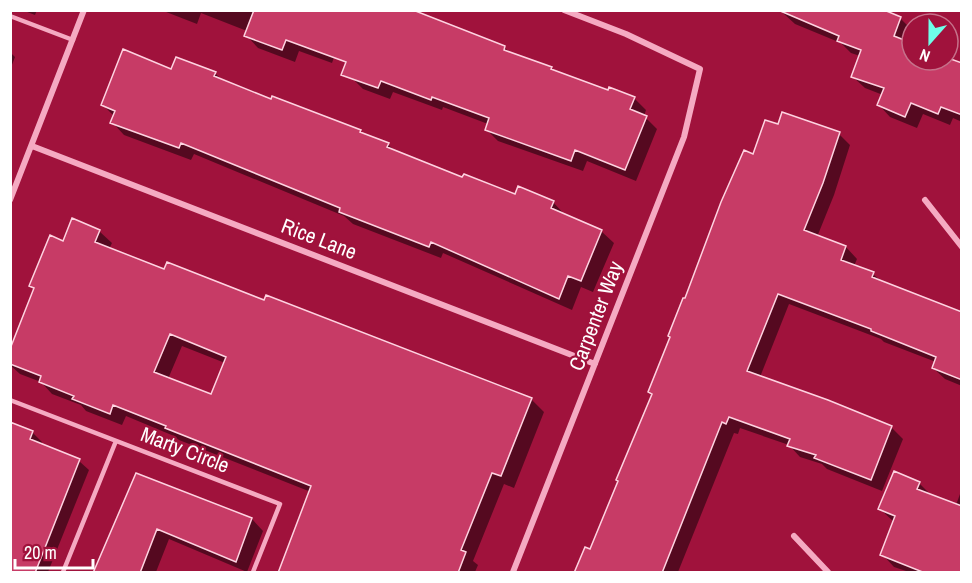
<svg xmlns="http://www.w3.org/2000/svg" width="972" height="583" font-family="'Archivo Narrow',sans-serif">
<rect width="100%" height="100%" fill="#a0123c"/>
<path fill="#0007" fill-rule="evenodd" d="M22 10H37L35 15Z
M161 10H351L332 63 299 51 295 62 258 48 246 35 247 31 201 13 197 24Z
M784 10 900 18 912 30 908 43 912 45V60L948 59 962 65V122L953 118 950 125 923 114 917 128 890 117 879 105 883 95 865 88 853 77 860 56 851 53 841 43 795 24 783 13Z
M504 47 511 54 551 68 555 72 609 92 634 98 646 110 644 116 657 129 636 181 587 161 583 171 498 141 486 129 488 124 443 107 442 110 393 92 390 99 363 89 351 77Z
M10 52 15 57 10 70Z
M172 71 215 73 224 82 360 132 388 144 396 153 463 179 516 196 553 202 565 215 601 231 614 243 593 292 581 287 572 310 443 253 441 258 353 224 344 216 194 154 191 160 124 135 112 122 115 117 102 104Z
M779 126 839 134 850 145 834 195 817 237 846 247 857 259 854 266 873 274 882 282 962 314V386L945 379 933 368 936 362 884 342 881 339 789 304 760 377 891 427 903 439 882 491 827 469 822 464 800 457 789 445 740 428 738 434 734 433 678 572H575L590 551 653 395 649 392 686 300 754 156Z
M99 231 112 243 109 249 165 271 265 302 267 297 532 400 544 412 514 488 504 484 473 561 478 565 475 572H279L311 492 179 440 174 436 126 416 122 425 86 411 81 405 52 394 41 382 20 374 10 365V353L35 290 31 286 64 243ZM182 346 225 363 212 396 168 379Z
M10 423 32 432 42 442 41 445 79 461 89 470 48 572H10Z
M137 475 252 519 263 531 247 572 169 539 156 572H95Z
M919 483 932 496 956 505 960 494H962V572H909L894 567 882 554 894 522 880 509Z"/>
<path fill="#c73b66" stroke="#fed3e1" stroke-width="1.5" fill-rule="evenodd" d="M254 10H413L505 46 504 50 552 67 551 69 608 90 609 87 635 97 630 109 647 116 625 170 575 150 571 161 485 130 489 118 432 97 431 100 381 81 378 88 341 75 346 62 286 40 282 50 244 36Z
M778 10H884L901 17 894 36 912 43V60H948V58L962 63V115L941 107 938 114 911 103 905 117 877 105 884 88 851 77 861 50 837 41 839 36Z
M123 49 171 69 176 57 216 72 214 76 271 99 272 96 361 130 360 132 389 143 387 147 462 177 464 174 515 194 518 186 554 201 551 208 602 230 581 281 568 276 559 299 431 242 429 247 339 212 340 208 181 143 179 148 110 123 115 111 101 105Z
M782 112 840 132 823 183 804 230 846 246 841 260 874 272 872 277 962 312V380L932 368 936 357 871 331V329L778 294 747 371 828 400 892 426 871 480 814 458 816 455 787 446 790 439 729 417 726 424 722 422 662 573H574L585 547 590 549 618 481 616 480 652 394 648 392 670 337 668 336 683 298H685L721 202 744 150 753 154 765 120 778 124Z
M72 218 100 230 95 242 164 269 167 262 264 300 266 295 532 398 501 476 492 473 461 550 466 552 458 573H278L311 486 165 428 166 426 113 405 110 414 72 399 74 396 39 382 41 376 10 364V349L34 288 29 286 50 235 63 241ZM170 334 226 357 211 394 154 372Z
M10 422 33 431 30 439 80 459 35 573H10Z
M894 471 920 482 917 489 962 506V573H925L880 555 895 516 878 509Z
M136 473 252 518 236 562 157 529 140 573H93Z"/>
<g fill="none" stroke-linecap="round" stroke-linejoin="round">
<path stroke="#f5aac2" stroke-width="4.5" d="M10 16 73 40
M10 400 280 504 253 572
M63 572 116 441"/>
<path stroke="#f5aac2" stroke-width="6" d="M32 146 595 364
M10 200 84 10
M925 200 962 247
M794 536 828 572
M513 572 684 137 700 69 626 34 564 10"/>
</g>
<g text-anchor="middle" stroke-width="4.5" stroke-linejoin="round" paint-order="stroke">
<g font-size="21" fill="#fff" stroke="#a0123c">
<text transform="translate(319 239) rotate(21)" y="7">Rice Lane</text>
<text transform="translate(596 316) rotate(-69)" y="7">Carpenter Way</text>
<text transform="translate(185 450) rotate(21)" y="7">Marty Circle</text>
</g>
</g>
<rect width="972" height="583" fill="none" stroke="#ffffff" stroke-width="24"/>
<g transform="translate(930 42) rotate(201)"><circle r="28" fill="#a0123c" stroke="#c6718a" stroke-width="1.5"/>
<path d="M0-4.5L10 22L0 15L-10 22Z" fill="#6effe9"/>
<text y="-9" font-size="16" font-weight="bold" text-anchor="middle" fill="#ffffff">N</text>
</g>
<path d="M15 559v9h78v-9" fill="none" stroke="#ffffff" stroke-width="3"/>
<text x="24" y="559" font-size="18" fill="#ffffff" stroke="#a0123c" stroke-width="4.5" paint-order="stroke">20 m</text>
</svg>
